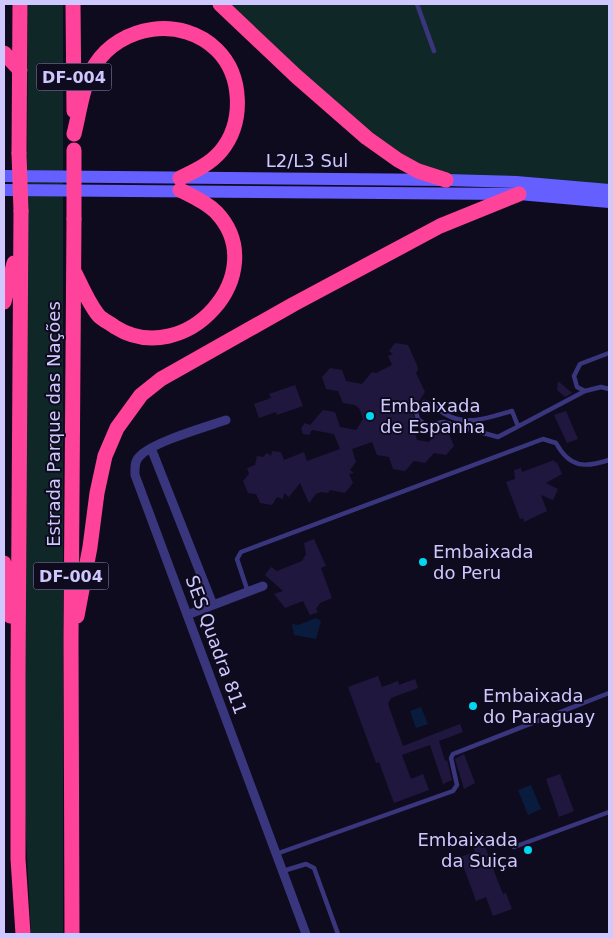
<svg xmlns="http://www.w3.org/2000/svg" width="613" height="938" font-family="'DejaVu Sans',sans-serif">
<rect width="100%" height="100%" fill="#0f0b1e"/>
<path fill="#0f2827" d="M28 4H63V934H31L24 798Z
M222 4H609V191L446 180 398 160Z"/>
<path fill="#0a1c3e" d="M316 618 321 621 316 639 294 635 292 624 298 625Z
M421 707 428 724 416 728 410 711Z
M531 785 541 809 528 815 518 790Z"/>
<path fill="#20173f" d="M395 343 408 345 417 365 418 369 416 373 425 392 412 412 417 423 413 428 417 440 429 442 437 432 449 434 454 446 446 455 434 453 425 463 414 461 405 471 393 469 389 457 377 455 372 442 352 449 356 462 350 470 354 473 349 474 353 483 345 493 330 490 328 493 321 492 316 494 309 503 300 483 289 497 284 493 283 499 277 497 272 505 260 503 256 494 248 493 243 481 249 474 247 468 255 465 257 456 263 457 267 453 271 456 272 451 281 452 284 460 304 452 307 461 340 449 334 434 312 430 309 435 303 434 301 428 305 423 310 425 323 410 335 412 340 427 356 430 363 419 359 408 355 405 343 403 338 391 326 389 322 377 330 368 342 370 346 381 362 384 372 372 376 373 392 365 388 356 393 354 389 351Z
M558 381 572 393 565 397 557 390Z
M295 385 303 406 277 415 276 412 259 418 254 404 271 398 269 394Z
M566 411 578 439 567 443 554 415Z
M554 460 555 463 557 462 562 474 546 483 558 489 553 500 541 495 547 511 524 522 523 518 520 519 506 482 515 479 514 470 521 468 522 472Z
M314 539 326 566 321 568 332 598 320 603 316 609 318 612 310 615 303 601 285 608 274 594 283 591 265 575 271 567 277 571 302 561 306 554 304 543Z
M378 676 382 687 398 681 399 685 415 679 418 688 391 698 388 704 403 746 460 724 463 732 439 741 445 761 447 760 452 780 443 784 430 745 402 755 411 779 423 774 429 790 394 803 379 762 376 763 348 687Z
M464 754 475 783 464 789 455 759Z
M560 774 574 811 559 817 546 779Z
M484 833 487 842 484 843 495 874 503 894 506 893 512 909 493 916 486 897 476 901 460 857 475 852 470 838Z"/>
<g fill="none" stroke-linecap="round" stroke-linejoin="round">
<path stroke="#3a367d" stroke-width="4.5" d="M417 4 434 51
M609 353 580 364 574 376 577 387 585 391 601 387 609 389
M518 426 512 411C490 417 467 427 445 414 437 409 434 404 424 402L416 412 418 419 427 426 443 422 498 437 585 391
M248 592 237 559 241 552 543 439 556 443C570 468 584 468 609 460
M514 847 609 812
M276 854 453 791 457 785 451 758 453 754 609 693
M283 871 306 864 314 868 338 934"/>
<path stroke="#3a367d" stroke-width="9" d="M226 420C206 427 152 442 139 457 134 462 135 469 135 475L306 934
M151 448 213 605
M187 615 263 586"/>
<path stroke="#665fff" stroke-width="12" d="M4 176 446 180 516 182 609 190
M4 190 519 194 609 202"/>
<path stroke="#ff439a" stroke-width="15" d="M73 4 74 111
M220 4 296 76 367 138 398 160 418 171 446 180
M4 53 20 70
M74 134C80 111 82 85 95 65 120 25 182 15 217 50 243 76 244 123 221 151 210 164 195 171 180 178
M19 153 20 4
M21 211 18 674V859L23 934
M75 273C82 287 89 304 99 316 103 320 110 323 115 327 185 371 274 273 216 212 206 202 192 196 180 190
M4 302 14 263
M4 563 10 616
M77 616 90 547 97 493 105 456 117 428 141 395 161 379 294 304 440 226 519 194
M72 934 71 639 74 219"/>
<path stroke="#ff439a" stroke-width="15" d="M19 153 21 211
M74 219V150"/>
</g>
<g fill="#00d7f3" stroke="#0f0b1e" stroke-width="2">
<circle cx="370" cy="416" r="5"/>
<circle cx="423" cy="562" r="5"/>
<circle cx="473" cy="706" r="5"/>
<circle cx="528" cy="850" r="5"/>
</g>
<g text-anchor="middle" stroke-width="4" stroke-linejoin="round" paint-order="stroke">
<g fill="#0f0b1e" stroke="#958fbc" stroke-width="1">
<rect x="36.5" y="63.5" width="75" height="27" rx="4"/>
<rect x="33.5" y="562.5" width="75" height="27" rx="4"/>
</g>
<g font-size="16" font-weight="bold" fill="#cfc8ff">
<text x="74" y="83">DF-004</text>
<text x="71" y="582">DF-004</text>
</g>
<g font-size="18" fill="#cfc8ff" stroke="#0f0b1e">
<text x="307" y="167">L2/L3 Sul</text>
<text transform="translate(54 424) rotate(-90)" y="6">Estrada Parque das Nações</text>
<text transform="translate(216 645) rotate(70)" y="6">SES Quadra 811</text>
</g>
<g font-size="18" fill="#cfc8ff" stroke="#0f0b1e" text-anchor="start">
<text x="380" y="412">Embaixada<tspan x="380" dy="21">de Espanha</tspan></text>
<text x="433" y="558">Embaixada<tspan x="433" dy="21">do Peru</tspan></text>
<text x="483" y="702">Embaixada<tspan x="483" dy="21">do Paraguay</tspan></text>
<text x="518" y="846" text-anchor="end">Embaixada<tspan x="518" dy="21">da Suiça</tspan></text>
</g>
</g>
<rect width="613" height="938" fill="none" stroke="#cfc8ff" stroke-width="10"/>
</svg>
